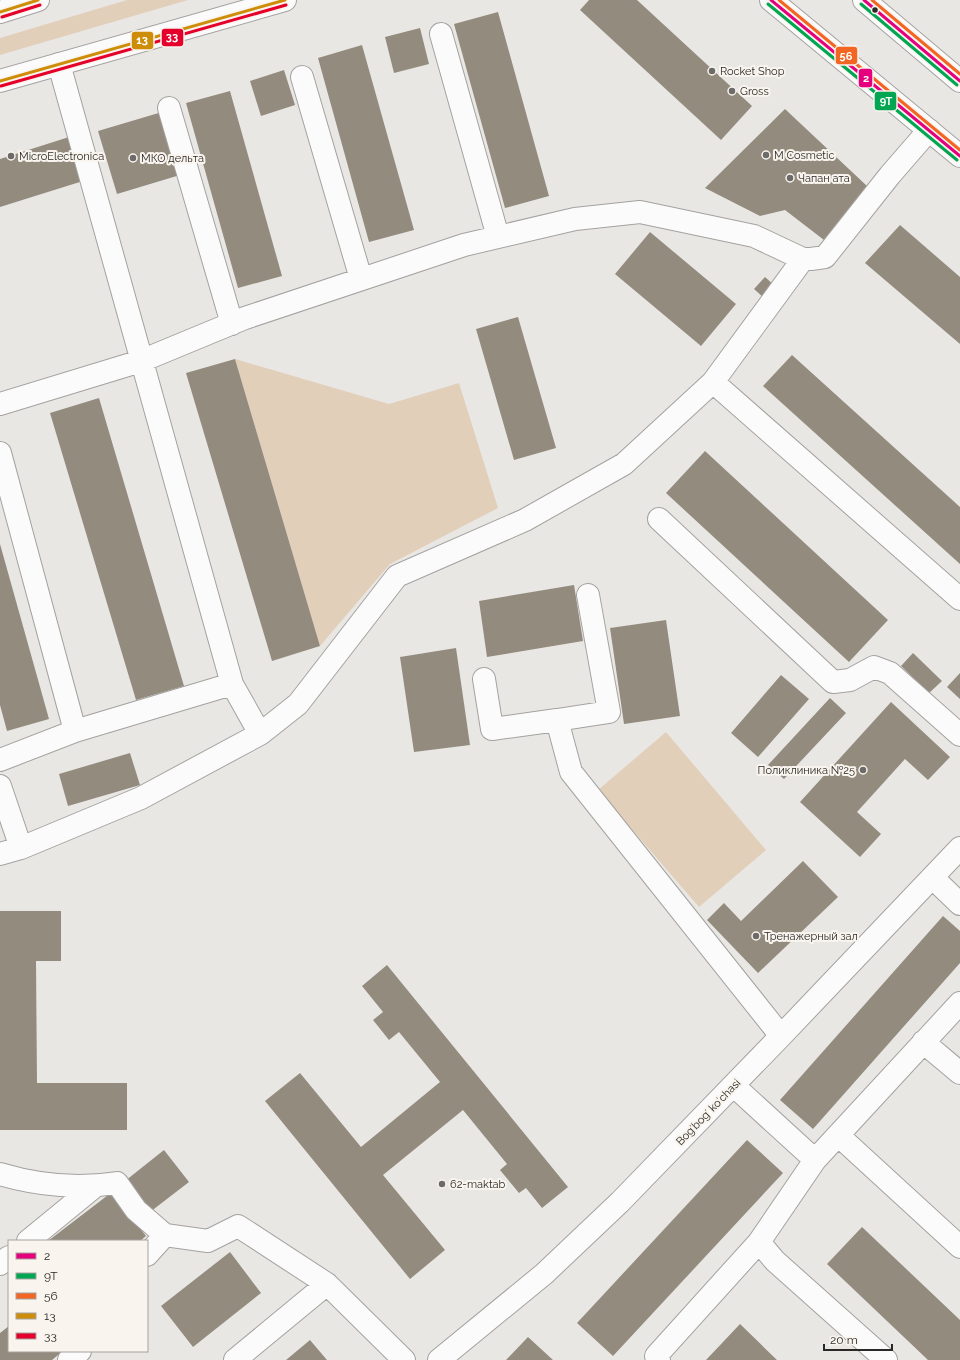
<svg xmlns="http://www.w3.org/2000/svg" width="960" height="1360" font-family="Raleway,sans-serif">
<rect width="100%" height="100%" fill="#e9e7e4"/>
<path fill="#e2cfba" d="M127 0H188L0 55V38Z
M235 359 389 404 459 383 498 508 390 564 320 646Z
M666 732 766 850 699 907 598 790Z"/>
<path fill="#948b7f" d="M589 0H637L752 106 721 140 580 10Z
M498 12 549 196 505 208 454 24Z
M420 28 429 64 394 73 385 37Z
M362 45 414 230 369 242 318 58Z
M284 70 295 105 261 116 250 81Z
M230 91 282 276 238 288 186 103Z
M785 109 867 186 824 240 785 210 760 216 705 188Z
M162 112 180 175 117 194 98 131Z
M69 137 83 181 0 207V159Z
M900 225 960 277V344L865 263Z
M650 232 736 304 701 346 615 274Z
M765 277 775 286 764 298 754 289Z
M518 317 556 448 514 460 476 329Z
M792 355 960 507V564L763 386Z
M235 359 320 646 272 661 186 373Z
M99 398 184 686 136 700 50 413Z
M705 451 888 620 849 662 666 493Z
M0 544 49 719 7 731 0 705Z
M574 585 583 641 487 657 479 601Z
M666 620 680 716 624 724 610 628Z
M456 648 470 745 414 752 400 657Z
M913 653 942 681 929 693 901 666Z
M960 673V699L947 687Z
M781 675 809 699 758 757 731 733Z
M830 698 846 713 784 779 768 765Z
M891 702 950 757 928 780 905 759 857 812 881 834 860 857 800 802Z
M130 753 140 785 68 806 59 774Z
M803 861 838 897 758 973 707 920 724 903 741 921Z
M0 911H61V961H36L37 1083H127V1130H0Z
M943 916 960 931V963L813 1129 780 1100Z
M387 965 568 1187 542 1208 526 1188 519 1193 500 1170 507 1164 463 1110 383 1175 445 1250 410 1279 265 1101 300 1073 361 1147 440 1082 399 1032 389 1040 373 1020 383 1012 362 986Z
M747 1140 783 1173 613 1356 577 1323Z
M164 1150 189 1182 150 1212 125 1181Z
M112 1192 146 1236 140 1241H48Z
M862 1227 960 1320V1360H928L827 1264Z
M230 1252 261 1293 193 1347 161 1306Z
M740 1324 777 1360H706Z
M9 1326V1351H63L52 1360H0V1333Z
M528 1337 553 1360H506Z
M310 1340 327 1360H286Z"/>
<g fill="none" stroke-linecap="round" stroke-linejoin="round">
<defs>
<path id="minor" d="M441 34 498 237
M302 77 361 279
M169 108 232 324
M713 382 960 599
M0 404 141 361 245 318 464 245 575 219 640 212 754 236 803 259H811L825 257 890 175 929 130
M0 453 75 731
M659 519 833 682 850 680 874 667 890 673 960 735
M588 595 609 712 557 720 571 772 781 1036
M484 679 492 729 557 720
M232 684 260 734
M0 760 75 731 232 684 59 64
M0 786 21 848
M0 854 21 848 141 798 260 734 298 704 397 576 525 520 624 464 713 382 803 259
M933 878 960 904
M923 1042 960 1073
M734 1086 815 1160 759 1242 775 1261 886 1360
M839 1136 960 1247
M815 1160 960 1003
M0 1174C37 1185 79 1189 117 1183L136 1210 165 1235 208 1241 238 1226 327 1284 404 1360
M28 1241 94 1187
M147 1255 165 1235
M0 1264 9 1257
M69 1360 80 1351
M235 1360 327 1284
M439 1360 544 1274 620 1202 781 1036 960 848
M659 1360 656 1356 759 1242"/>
<path id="major" d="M771 0 960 156
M864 0 960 81"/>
<path id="highway" d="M0 12 38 0
M0 81 285 0"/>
</defs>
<use href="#minor" stroke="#a4a2a0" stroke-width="24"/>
<use href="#major" stroke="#a4a2a0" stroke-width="24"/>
<use href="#highway" stroke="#a4a2a0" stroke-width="24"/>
<use href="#minor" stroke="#fcfbfb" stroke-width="22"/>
<use href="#major" stroke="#fcfbfb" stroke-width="22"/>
<use href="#highway" stroke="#fcfbfb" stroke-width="22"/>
<defs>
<path id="bus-1" d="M771 0 960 156
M864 0 960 81"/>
<path id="bus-2" d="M768 4 957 160
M861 4 957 85"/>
<path id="bus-3" d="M779 0 960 150
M872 0 960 74"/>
<path id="bus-4" d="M0 12 38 0
M0 81 285 0"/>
<path id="bus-5" d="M2 17 40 5
M1 86 286 5"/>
</defs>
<use href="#bus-1" stroke="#f9f4ee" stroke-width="6"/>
<use href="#bus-2" stroke="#f9f4ee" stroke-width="6"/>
<use href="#bus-3" stroke="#f9f4ee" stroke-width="6"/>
<use href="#bus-4" stroke="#f9f4ee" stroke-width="6"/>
<use href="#bus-5" stroke="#f9f4ee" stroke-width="6"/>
<use href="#bus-1" stroke="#e5007d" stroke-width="3"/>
<use href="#bus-2" stroke="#00a651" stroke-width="3"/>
<use href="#bus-3" stroke="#f26522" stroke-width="3"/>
<use href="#bus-4" stroke="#ce8d08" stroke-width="3"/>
<use href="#bus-5" stroke="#e4002b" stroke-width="3"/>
</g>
<circle fill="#2a2826" stroke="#f9f4ee" stroke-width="1.5" cx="875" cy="10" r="3.5"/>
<g fill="#6d6b68" stroke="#f9f4ee" stroke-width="1.5">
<circle cx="712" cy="71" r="4"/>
<circle cx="732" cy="91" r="4"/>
<circle cx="766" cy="155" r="4"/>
<circle cx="11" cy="156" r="4"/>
<circle cx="133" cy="158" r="4"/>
<circle cx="790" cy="178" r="4"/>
<circle cx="863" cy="770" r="4"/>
<circle cx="756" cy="936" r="4"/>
<circle cx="442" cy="1184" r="4"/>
</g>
<g text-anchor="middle" stroke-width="4" stroke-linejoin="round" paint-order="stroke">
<g font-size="11" fill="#2a2826" stroke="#f9f4ee" text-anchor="start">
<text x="720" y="75">Rocket Shop</text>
<text x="740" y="95">Gross</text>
<text x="774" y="159">M Cosmetic</text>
<text x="19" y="160">MicroElectronica</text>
<text x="141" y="162">МКО дельта</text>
<text x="798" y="182">Чапан ата</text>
<text x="855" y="774" text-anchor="end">Поликлиника №25</text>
<text x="764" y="940">Тренажерный зал</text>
<text x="450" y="1188">62-maktab</text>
</g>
<g font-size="11" fill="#2a2826" stroke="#f9f4ee">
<text transform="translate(708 1112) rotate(-46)" y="4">Bogʻbogʻ koʻchasi</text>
</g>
</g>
<g stroke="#f9f4ee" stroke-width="1.5">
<rect x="161" y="28" width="23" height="19" rx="4" fill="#e4002b"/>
<rect x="131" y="31" width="23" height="19" rx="4" fill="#ce8d08"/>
<rect x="835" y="46" width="23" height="19" rx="4" fill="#f26522"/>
<rect x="858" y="68" width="15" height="20" rx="4" fill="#e5007d"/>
<rect x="874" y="91" width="23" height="20" rx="4" fill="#00a651"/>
</g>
<g font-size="11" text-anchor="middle" font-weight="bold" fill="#fff">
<text x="172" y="41">33</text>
<text x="142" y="44">13</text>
<text x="846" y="60">56</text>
<text x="866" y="82">2</text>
<text x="886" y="105">9Т</text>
</g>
<rect x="8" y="1240" width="140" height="112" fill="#f9f4ee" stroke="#a6a29e"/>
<rect x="16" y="1253" width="20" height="6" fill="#e5007d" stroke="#a6a29e"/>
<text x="44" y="1260" font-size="12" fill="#2a2826">2</text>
<rect x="16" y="1273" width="20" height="6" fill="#00a651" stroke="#a6a29e"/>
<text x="44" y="1280" font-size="12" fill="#2a2826">9Т</text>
<rect x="16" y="1293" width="20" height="6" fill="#f26522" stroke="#a6a29e"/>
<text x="44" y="1300" font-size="12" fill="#2a2826">56</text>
<rect x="16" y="1313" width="20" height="6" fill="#ce8d08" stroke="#a6a29e"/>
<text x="44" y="1320" font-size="12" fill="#2a2826">13</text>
<rect x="16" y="1333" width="20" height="6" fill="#e4002b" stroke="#a6a29e"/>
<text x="44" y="1340" font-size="12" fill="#2a2826">33</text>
<path d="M824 1344v6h68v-6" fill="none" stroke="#2a2826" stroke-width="2"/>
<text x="830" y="1344" font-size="12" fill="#2a2826" stroke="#f9f4ee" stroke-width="3" paint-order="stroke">20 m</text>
</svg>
